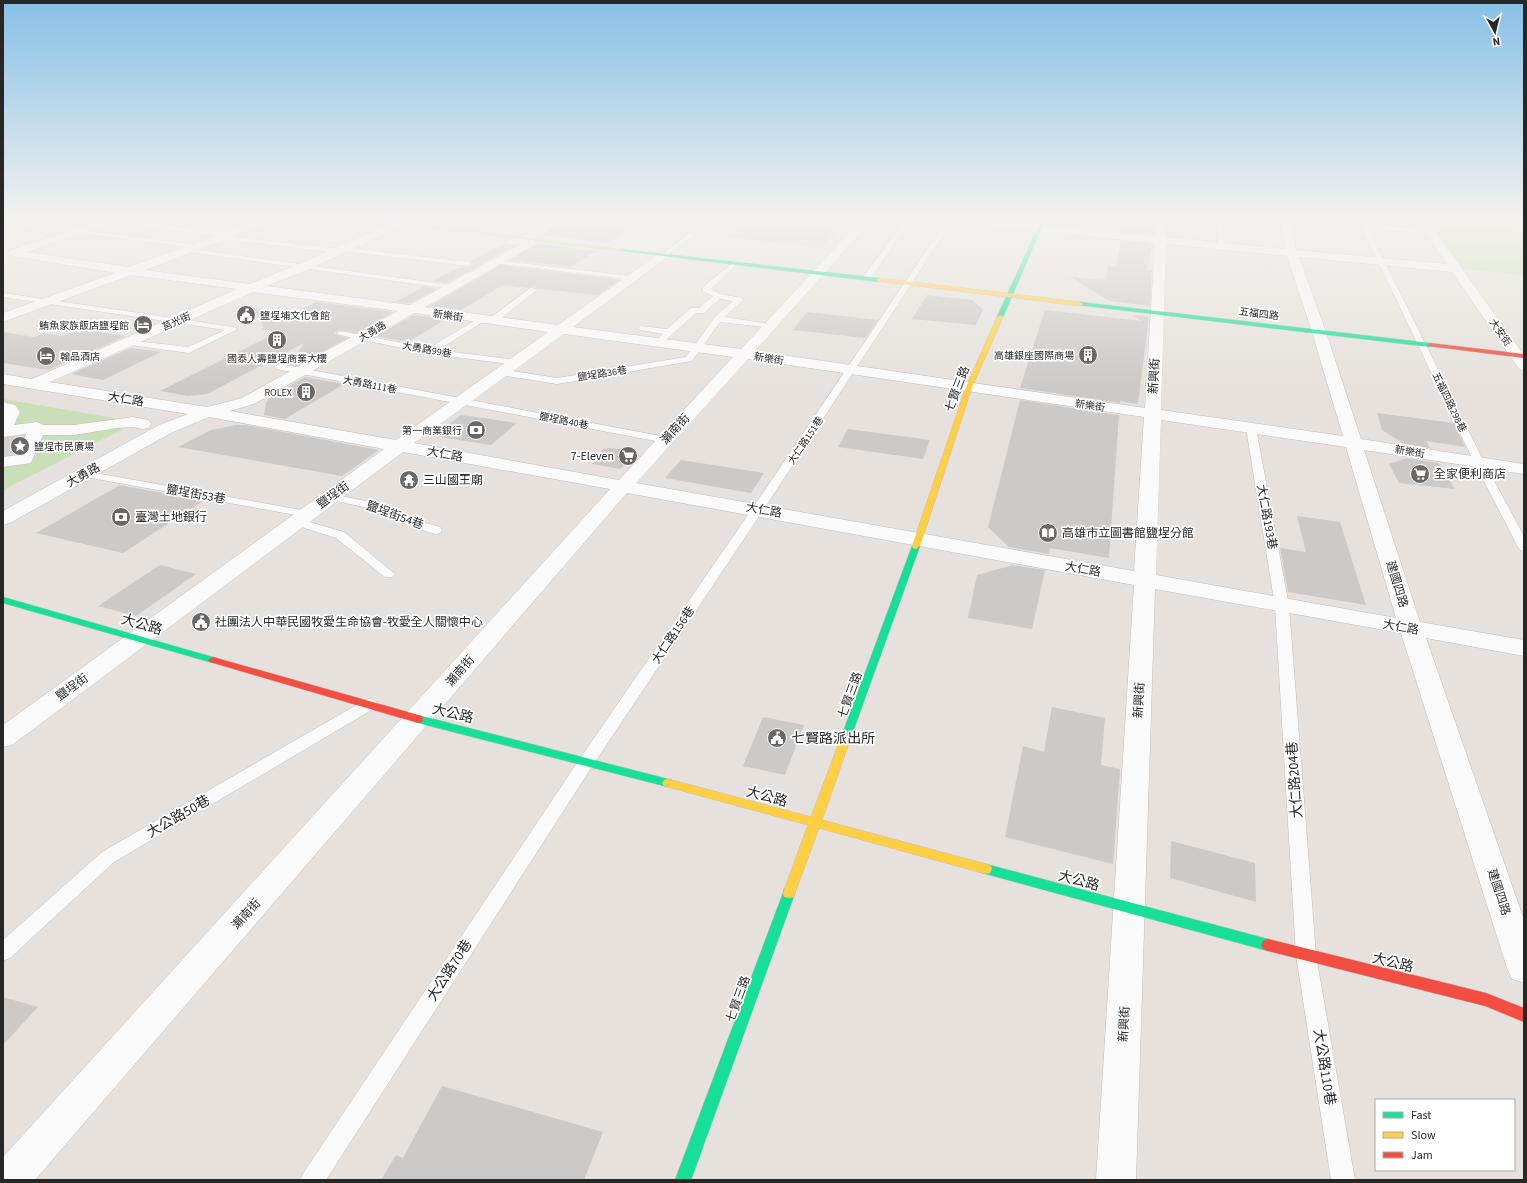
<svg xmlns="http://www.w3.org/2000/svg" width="1527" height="1183" font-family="'Source Sans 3','Noto Sans TC',sans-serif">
<rect width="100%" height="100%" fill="#e6e1dc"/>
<path fill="#e0d8cb" d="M598 220H852L822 248 592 224Z"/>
<path fill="#cadfb7" d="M1284 220H1524V275L1463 269 1437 233Z
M3 399 137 422 3 490Z"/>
<path fill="#d4e3b4" d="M1459 220H1492L1520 222 1524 227V232L1463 226Z"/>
<path fill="#d6d1cc" d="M45 424 32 462 3 467V431Z"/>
<path fill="#ccc9c6" d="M565 220H644L608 243 543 235Z
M751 220H848L825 242 795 239 789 243 729 237Z
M1123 227 1147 229 1146 234 1123 231Z
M1121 241 1152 244 1147 270H1152L1150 306 1110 301 1070 277 1106 280 1108 266 1116 267Z
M505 243 508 245 514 246 447 283 433 281 460 267H468L473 265V263L470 261Z
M537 244 596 251 571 267 510 260Z
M501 265 562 273 619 280 598 295 538 289 533 286 528 288 503 285 461 310 430 306Z
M423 287 437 289 410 303 395 302Z
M927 295 973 300 983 310 976 325 912 319Z
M316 302 393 312 356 333 340 330 335 332V334L347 338 297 366 290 365 304 343 207 394 188 396 160 391 268 337 267 335 275 331 261 329 264 328 253 307 293 313Z
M1045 310 1142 321 1132 315 1149 317 1138 404 1120 401V403L1020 388Z
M807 312 878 320 865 338 793 330Z
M414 315 446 319 408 342 376 336Z
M80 329 126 336 48 370 3 363V332L34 337 44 333 62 336Z
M131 348 161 352 103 380 71 374Z
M305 377 344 384 285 419 264 415 266 403 270 397Z
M1020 400 1119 415 1109 558 1050 548 1049 554 1009 547 988 527Z
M1377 413 1454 423 1465 447 1426 441 1430 448 1404 444 1382 430Z
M461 415 517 423 491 445 434 436Z
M236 425H246L379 450 342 476 178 447 211 430Z
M848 429 930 440 923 459 838 447Z
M610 448 638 452 620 469 592 464 603 449Z
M1407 458 1439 463 1455 489 1399 483 1389 464Z
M681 460 764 473 751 493 665 478Z
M120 485 203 501 123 553 36 533Z
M1297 516 1340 522 1366 605 1288 592 1280 548 1306 552Z
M160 565 196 574 136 616 98 606Z
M1013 565 1045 570 1032 629 968 618 977 575Z
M1052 707 1105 718 1101 765 1120 769 1113 864 1005 837 1023 746 1044 752Z
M763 717 804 725 785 775 743 766Z
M1171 841 1255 863 1256 902 1170 878Z
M3 997 38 1007 3 1045Z
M442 1086 603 1132 584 1180H381L396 1155 403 1158Z"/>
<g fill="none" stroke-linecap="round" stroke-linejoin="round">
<defs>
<path id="lane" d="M39 220H49L3 235V231Z
M100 220H119L226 233 228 234 229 236 340 249 343 247 468 262 472 264 468 266 342 251 339 253 222 239 220 238 219 236 103 222Z
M534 220H555L559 222C554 225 539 223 534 220Z
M905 220H911L870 279H864L863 277Z
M947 220H953L764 509 593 765 326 1180H300L304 1172 581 757 752 509Z
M1216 220H1222L1224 247 1219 246Z
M1364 224 1431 230 1434 232 1431 234 1368 228 1484 462 1524 536V551L1520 550 1518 547 1474 462 1361 226Z
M78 230 194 244 197 246 194 248 76 233V231Z
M690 233 695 234 666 256H662V254Z
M184 248 451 285 455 287 451 289 182 251 181 250Z
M496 260 632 276 636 278 632 280 494 263V261Z
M735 261 737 262V264L711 289 720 294 742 298 743 300 724 317 770 324H773V328L720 322 692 361 557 384 501 375 497 372 501 369 557 378 686 357 715 317 733 301 720 299 704 313H696L660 345H654L653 343 663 334 641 330 637 328 641 326 667 329 691 308H699L713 296 703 291V287Z
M530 288H533L537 290 495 323H489V319Z
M3 293 234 327 238 329 189 353 130 345 126 342 127 340 188 347 225 330 3 297Z
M479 318H485L486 320 438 350 515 360 519 363 518 365 430 354 340 335 336 333 340 331 429 348Z
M279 364 666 437 671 440 666 443 276 369 275 367Z
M1251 425 1256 428 1289 606 1316 955 1355 1180H1331L1296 955 1275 606 1246 428Z
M84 471 307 511 311 512 313 514 311 516 307 517 80 476 79 474Z
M331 494 380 504 426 523 440 527 442 530 440 533 436 534 418 529 373 509 327 499 325 497 327 495Z
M296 518 344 532 395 574 393 577H385L336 538 292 524 290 522 292 520Z
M370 699 375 700 378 704 375 708 114 862 10 958 3 961V940L102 852 365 700Z"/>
<path id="street" d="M102 220H118L117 222 27 252 129 267 258 220H273L272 222 145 270 250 284 299 264 398 220H412L411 222 307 270 267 286 410 305 521 244 512 245 508 244 506 242 508 240 524 236 551 220H564L533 240 536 243 534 245 425 307 558 325 660 253H668L670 255 668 257 573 327 741 349 861 220H872L755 351 1145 408 1155 243 956 223 951 220H989L1155 236 1154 220H1164L1166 237 1285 249 1280 220H1290L1296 250 1447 264 1417 220H1427L1524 355V371L1519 369 1452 272 1299 257 1326 332 1361 439 1524 464V474L1364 450 1420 622 1524 640V656L1426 638 1524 920V983L1512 979 1507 968 1401 633 1155 589 1136 1180H1096L1134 585 627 493 35 1180H3V1157L610 489 403 452 12 745 3 747V725L384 449 209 417 171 433 10 523 3 525V511L159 425 188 414 3 384V374L32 379 237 289 131 275 3 322V313L115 273 14 256 10 255 8 253 13 249ZM1166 244 1287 256 1312 332 1343 436 1161 410ZM253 292 398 311 242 398 207 407 50 382ZM414 313 548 332 396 440 230 411 254 404ZM564 334 733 357 619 480 414 443ZM748 359 1144 417 1134 571 636 483ZM1161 420 1346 447 1396 618 1156 575Z
M3 402 15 405 20 412 14 425 37 422 44 425H74L133 417 149 420 151 424 149 428 143 429 133 427 117 428 74 435H43L31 463 3 467V457L18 455 26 434 3 437Z"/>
<path id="fast" d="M1041 220H1045L1003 317 998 318 997 317Z
M620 249 879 278 882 280 879 282 622 251 620 250Z
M1080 302 1430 343 1433 345 1430 347 1078 305 1077 304Z
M916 543 920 546 850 740 849 743 845 744 841 743 840 740 912 546Z
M3 597 216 658 218 660 213 663 3 603Z
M418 715 668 779 672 780 674 783 672 786 668 787 414 722 413 719 414 716Z
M986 864 1268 939 1273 941 1275 945 1273 949 1268 951 986 874 982 873 980 869 982 865Z
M789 888 794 889 795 893 691 1180H675L783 893 784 889Z"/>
<path id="slow" d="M369 220H382L624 250 622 251Z
M879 278 1080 302 1083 304 1080 306 877 281V279Z
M1000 315 1003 317 972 387 920 546 916 549 913 548 912 546 966 387 997 317Z
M845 736 849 737 850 740 822 820 986 864 990 865 992 869 990 873 986 874 819 828 795 893 794 897 789 898 784 897 783 893 808 825 668 787 664 786 662 783 664 780 668 779 811 817 840 740 841 737Z"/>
<path id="jam" d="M1430 343 1524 354V358L1428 346 1427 345Z
M213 657 422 716 423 719 422 722 418 723 210 662 208 660Z
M1268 939 1486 993 1524 1008V1022L1485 1006 1268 951 1263 949 1261 945 1263 941Z"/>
</defs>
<use href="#lane" stroke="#bfbdbd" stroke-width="1"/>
<use href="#street" stroke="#bfbdbd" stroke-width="1"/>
<use href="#fast" stroke="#bfbdbd" stroke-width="1"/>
<use href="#slow" stroke="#bfbdbd" stroke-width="1"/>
<use href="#jam" stroke="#bfbdbd" stroke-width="1"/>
<use href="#lane" fill="#fbfafa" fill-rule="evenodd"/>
<use href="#street" fill="#fbfafa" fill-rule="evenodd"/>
<use href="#fast" fill="#16e098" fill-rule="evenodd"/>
<use href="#slow" fill="#ffcf43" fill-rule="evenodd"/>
<use href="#jam" fill="#f24e42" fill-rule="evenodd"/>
</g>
<linearGradient id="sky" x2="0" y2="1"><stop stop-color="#86c0e6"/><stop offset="0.57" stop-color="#f4f2ef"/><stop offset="1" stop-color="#f4f2ef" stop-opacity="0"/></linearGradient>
<rect width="1527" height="386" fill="url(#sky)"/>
<defs>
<symbol id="civic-disc" viewBox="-11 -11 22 22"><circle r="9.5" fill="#6a6866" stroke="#fff"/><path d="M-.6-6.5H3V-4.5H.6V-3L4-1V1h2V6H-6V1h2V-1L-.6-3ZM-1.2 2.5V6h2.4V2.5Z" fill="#fff"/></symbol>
<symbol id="hotel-disc" viewBox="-11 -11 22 22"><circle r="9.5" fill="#6a6866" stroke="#fff"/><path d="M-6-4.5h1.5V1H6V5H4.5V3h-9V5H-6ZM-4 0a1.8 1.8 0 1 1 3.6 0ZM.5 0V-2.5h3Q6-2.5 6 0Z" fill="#fff"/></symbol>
<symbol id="building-disc" viewBox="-11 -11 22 22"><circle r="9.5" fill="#6a6866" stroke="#fff"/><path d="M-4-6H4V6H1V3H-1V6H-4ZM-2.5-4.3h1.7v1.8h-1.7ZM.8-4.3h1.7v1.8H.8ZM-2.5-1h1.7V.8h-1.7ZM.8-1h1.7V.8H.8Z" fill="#fff"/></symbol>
<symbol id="bank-disc" viewBox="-11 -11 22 22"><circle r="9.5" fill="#6a6866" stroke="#fff"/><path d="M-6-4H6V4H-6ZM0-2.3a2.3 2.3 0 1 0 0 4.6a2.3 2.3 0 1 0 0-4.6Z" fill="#fff"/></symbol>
<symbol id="sight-disc" viewBox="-11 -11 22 22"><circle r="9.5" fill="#6a6866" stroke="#fff"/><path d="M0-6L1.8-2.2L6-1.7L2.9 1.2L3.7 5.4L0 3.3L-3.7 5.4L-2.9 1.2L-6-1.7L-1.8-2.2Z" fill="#fff"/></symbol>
<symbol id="supermarket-disc" viewBox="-11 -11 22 22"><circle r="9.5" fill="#6a6866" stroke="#fff"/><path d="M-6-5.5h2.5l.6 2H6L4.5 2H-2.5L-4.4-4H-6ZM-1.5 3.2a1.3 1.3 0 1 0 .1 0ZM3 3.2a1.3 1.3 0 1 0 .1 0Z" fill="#fff"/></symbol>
<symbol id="temple-disc" viewBox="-11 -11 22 22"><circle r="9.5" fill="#6a6866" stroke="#fff"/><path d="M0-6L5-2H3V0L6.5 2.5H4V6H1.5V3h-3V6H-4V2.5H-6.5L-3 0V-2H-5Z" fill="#fff"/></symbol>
<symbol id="library-disc" viewBox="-11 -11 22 22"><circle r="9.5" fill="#6a6866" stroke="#fff"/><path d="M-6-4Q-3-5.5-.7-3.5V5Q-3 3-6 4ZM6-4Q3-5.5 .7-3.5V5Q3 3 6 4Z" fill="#fff"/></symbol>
</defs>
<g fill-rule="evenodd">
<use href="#civic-disc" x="235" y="304" width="22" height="22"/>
<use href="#hotel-disc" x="132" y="314" width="22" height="22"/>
<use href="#building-disc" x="266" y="329" width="22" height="22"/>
<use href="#building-disc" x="1077" y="344" width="22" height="22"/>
<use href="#hotel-disc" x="35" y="345" width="22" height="22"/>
<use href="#building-disc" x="295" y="381" width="22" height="22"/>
<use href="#bank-disc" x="465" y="419" width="22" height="22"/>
<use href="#sight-disc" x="9" y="435" width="22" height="22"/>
<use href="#supermarket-disc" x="617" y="445" width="22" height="22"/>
<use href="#supermarket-disc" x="1409" y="463" width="22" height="22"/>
<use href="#temple-disc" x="398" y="469" width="22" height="22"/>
<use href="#bank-disc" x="110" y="506" width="22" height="22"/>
<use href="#library-disc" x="1037" y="522" width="22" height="22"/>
<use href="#civic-disc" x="190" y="611" width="22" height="22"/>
<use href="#civic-disc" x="766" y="727" width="22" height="22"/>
</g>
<g text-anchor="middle" stroke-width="3.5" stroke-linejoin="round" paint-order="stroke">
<g font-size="10" fill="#272727" stroke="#fff">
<text transform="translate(1259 313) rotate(7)" y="4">五福四路</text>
<text transform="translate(448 315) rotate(8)" y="4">新樂街</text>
<text transform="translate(176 321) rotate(-24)" y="4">莒光街</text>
<text transform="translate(372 331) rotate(-30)" y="4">大勇路</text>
<text transform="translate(1501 332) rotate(55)" y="4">大安街</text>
<text transform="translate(427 349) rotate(10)" y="4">大勇路99巷</text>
<text transform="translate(769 358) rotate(9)" y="4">新樂街</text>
<text transform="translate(602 373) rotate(-9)" y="4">鹽埕路36巷</text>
<text transform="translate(370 384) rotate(11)" y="4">大勇路111巷</text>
<text transform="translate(1450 402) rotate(64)" y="4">五福四路298巷</text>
<text transform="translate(1090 405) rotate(8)" y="4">新樂街</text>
<text transform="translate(564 420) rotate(11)" y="4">鹽埕路40巷</text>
<text transform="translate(805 440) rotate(-56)" y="4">大仁路151巷</text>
<text transform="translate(1410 451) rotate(9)" y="4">新樂街</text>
</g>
<g font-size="10" fill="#272727" stroke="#fff" text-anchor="end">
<text x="260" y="319" text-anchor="start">鹽埕埔文化會館</text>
<text x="129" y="329">鮪魚家族飯店鹽埕館</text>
<text x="1074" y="359">高雄銀座國際商場</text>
<text x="60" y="360" text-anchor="start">翰品酒店</text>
<text x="277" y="362" text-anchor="middle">國泰人壽鹽埕商業大樓</text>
<text x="292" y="396">ROLEX</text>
<text x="462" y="434">第一商業銀行</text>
<text x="34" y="450" text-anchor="start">鹽埕市民廣場</text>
</g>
<g font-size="12" fill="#272727" stroke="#fff">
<text transform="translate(1154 376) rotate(-87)" y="4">新興街</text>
<text transform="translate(957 389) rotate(-69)" y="4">七賢三路</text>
<text transform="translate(126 399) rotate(9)" y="4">大仁路</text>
<text transform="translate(675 429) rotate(-47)" y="4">瀨南街</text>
<text transform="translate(445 454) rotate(10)" y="4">大仁路</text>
<text transform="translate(83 475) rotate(-29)" y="4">大勇路</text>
<text transform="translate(196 494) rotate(10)" y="4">鹽埕街53巷</text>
<text transform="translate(333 495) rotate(-36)" y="4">鹽埕街</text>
<text transform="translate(764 510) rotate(10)" y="4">大仁路</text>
<text transform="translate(395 515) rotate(20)" y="4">鹽埕街54巷</text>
<text transform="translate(1267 517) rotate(80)" y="4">大仁路193巷</text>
<text transform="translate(1083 569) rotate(10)" y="4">大仁路</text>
<text transform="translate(1397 584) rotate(73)" y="4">建國四路</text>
<text transform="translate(1401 627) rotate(10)" y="4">大仁路</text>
<text transform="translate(673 635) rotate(-56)" y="4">大仁路156巷</text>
<text transform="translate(460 671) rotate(-49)" y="4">瀨南街</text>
<text transform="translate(72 687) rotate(-36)" y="4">鹽埕街</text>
<text transform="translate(850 695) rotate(-70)" y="4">七賢三路</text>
<text transform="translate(1139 700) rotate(-87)" y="4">新興街</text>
<text transform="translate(1499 892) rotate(72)" y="4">建國四路</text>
<text transform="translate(246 914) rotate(-48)" y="4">瀨南街</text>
<text transform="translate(738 999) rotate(-70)" y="4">七賢三路</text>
<text transform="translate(1124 1024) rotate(-87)" y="4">新興街</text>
</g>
<g font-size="12" fill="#272727" stroke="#fff" text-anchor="start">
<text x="614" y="460" text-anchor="end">7-Eleven</text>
<text x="1434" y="478">全家便利商店</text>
<text x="423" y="484">三山國王廟</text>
<text x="135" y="521">臺灣土地銀行</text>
<text x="1062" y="537">高雄市立圖書館鹽埕分館</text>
<text x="215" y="626">社團法人中華民國牧愛生命協會-牧愛全人關懷中心</text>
</g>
<g font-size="14" fill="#272727" stroke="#fff">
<text transform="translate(142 624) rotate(16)" y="5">大公路</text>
<text transform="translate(453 713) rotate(14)" y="5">大公路</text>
<text transform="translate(1294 780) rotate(-94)" y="5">大仁路204巷</text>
<text transform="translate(767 796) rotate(15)" y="5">大公路</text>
<text transform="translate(178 816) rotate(-30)" y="5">大公路50巷</text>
<text transform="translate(1079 880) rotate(15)" y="5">大公路</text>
<text transform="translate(1393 962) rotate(14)" y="5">大公路</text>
<text transform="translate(449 970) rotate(-57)" y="5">大公路70巷</text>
<text transform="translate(1325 1067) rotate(81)" y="5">大公路110巷</text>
</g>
<g font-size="14" fill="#272727" stroke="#fff" text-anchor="start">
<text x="791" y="743">七賢路派出所</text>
</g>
</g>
<rect width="1527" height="1183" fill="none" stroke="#272727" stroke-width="8"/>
<rect x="1375" y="1099" width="140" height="72" fill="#ffffff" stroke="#a9a9a9"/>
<rect x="1383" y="1112" width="20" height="6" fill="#16e098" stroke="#a9a9a9"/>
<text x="1411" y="1119" font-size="12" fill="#272727">Fast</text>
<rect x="1383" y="1132" width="20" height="6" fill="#ffcf43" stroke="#a9a9a9"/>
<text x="1411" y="1139" font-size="12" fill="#272727">Slow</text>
<rect x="1383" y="1152" width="20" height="6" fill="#f24e42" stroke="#a9a9a9"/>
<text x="1411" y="1159" font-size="12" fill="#272727">Jam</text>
<g transform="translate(1495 32) rotate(172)" stroke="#ffffff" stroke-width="3" paint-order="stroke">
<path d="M0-3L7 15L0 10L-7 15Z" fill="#272727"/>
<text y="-6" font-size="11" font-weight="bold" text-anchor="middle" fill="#272727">N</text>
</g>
</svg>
